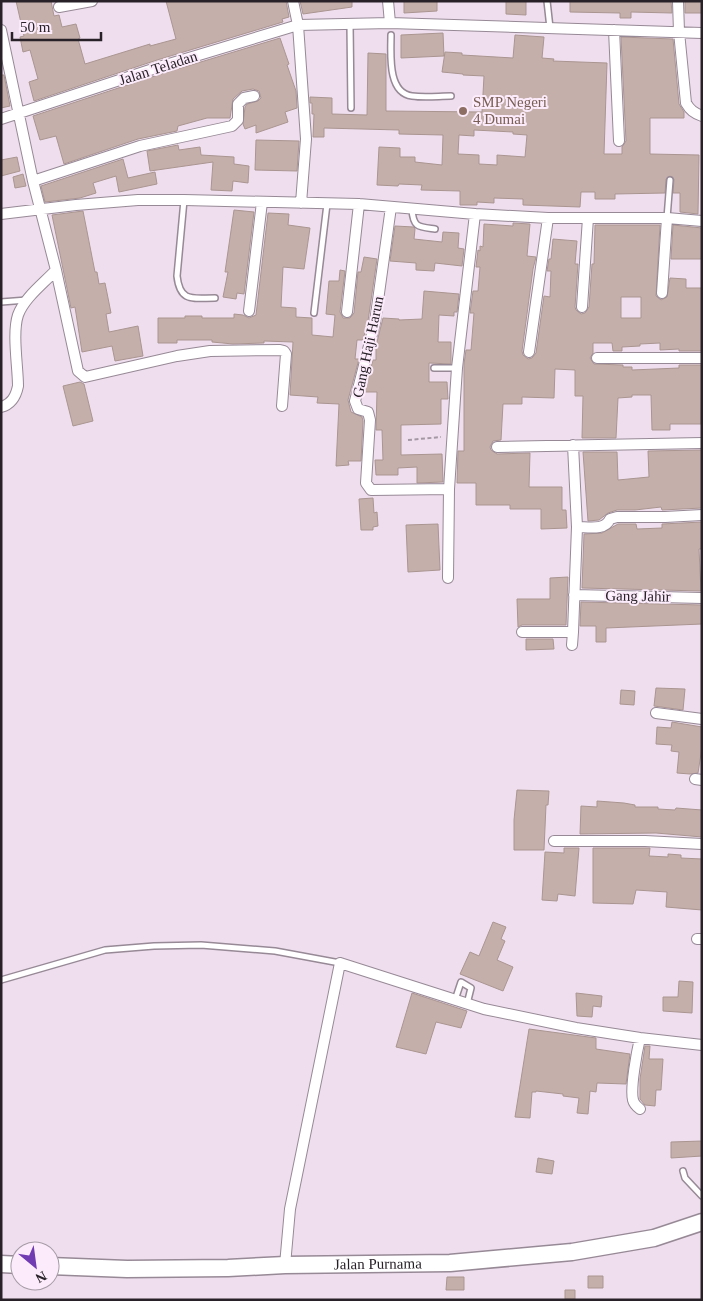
<svg xmlns="http://www.w3.org/2000/svg" width="703" height="1301" font-family="'Times New Roman',serif">
<rect width="100%" height="100%" fill="#efdfee"/>
<path fill="#c5afab" stroke="#aa9591" fill-rule="evenodd" d="M16 1H51L54 16 59 15 62 27 76 24 80 38 78 39 85 64 150 44V46L176 39 166 1H286L289 17 282 19 283 22 157 60 34 101 29 82 38 79 30 50 23 52 20 37 24 36Z
M300 1H352V7L303 14Z
M404 1H437V11L404 13Z
M506 1H526V15L506 14Z
M570 1H671L672 13 631 12V18H620V13L570 12Z
M685 1H702V13H685Z
M443 33 444 56 401 58V35Z
M515 35 544 37 542 58 554 59 553 61 607 63 604 154H622V147L626 141 621 37 673 39 679 104 684 112V118H650V154L699 155 698 214 680 212V193H673L674 179 670 176 666 179 665 193 615 194V199H595V192H581L580 207 523 205V199L494 198V203L477 202V205H460V191L421 190 422 185 399 184 398 186 377 185 379 147 400 148V157H415V162L442 165 443 135 399 134V130L324 128V137H313L314 114H312V103H310V97L332 98V114L367 115 368 53 386 54V111L482 112 484 76 463 75V74L442 72 445 52 462 53V55L513 58ZM474 130 513 132V134L527 135 525 157 497 155V165L479 164V155L458 154 459 135 474 136Z
M280 38 289 64 287 65 296 91 297 108 285 112 288 122 256 133V125L245 129 243 124 245 107 247 104 258 101 261 98 259 91 253 89 242 91 233 99 230 118H207L178 126 177 131 138 139 64 164 56 136 40 140 33 116 161 74Z
M1 75H4L10 106 1 108Z
M256 140 299 141 297 171 255 170Z
M178 145 179 150 200 147 201 155 234 157V164L249 166 248 183 233 181 232 191 211 190 213 162 150 171 147 151Z
M17 157 20 171 1 176V160Z
M123 159 128 178 155 172 157 184 119 192 116 176 93 183 96 193 80 198 45 202 41 186Z
M23 174 26 186 15 188 13 177Z
M234 210 254 212 244 294 237 293 236 299 223 297 228 272H225Z
M83 211 95 272H97L99 284 105 283 111 313 106 314 109 332 138 326 143 356 115 361 112 346 82 352 75 307 71 308 52 215Z
M268 213 289 214 288 225 310 228 304 269 283 267 281 307 296 308V317L312 318V335L333 337 335 315 326 314 329 281H339L340 270 345 271 340 312 343 318H350L354 313 358 272H361L364 257 377 259 368 321 363 340H357L355 359H359L348 400 351 412 362 417 363 421 361 461H348L349 465 336 466 339 404 317 403 318 397 290 395 293 342 264 341V343L233 344 212 342V340H177V343H158V318H185V316H202V318H234V314L243 315 249 318 256 315Z
M513 223 530 224 527 256 536 257 533 269 522 351 523 355 528 359 532 358 536 353 544 296 550 297 551 271H547L549 259H551L553 239 577 241 575 264H578L575 307 576 310 581 314 585 313 589 307 592 264H594L595 225H660L656 296 661 300 667 297 670 278 686 279V288H702V351H679V349L660 350V343L640 344V346L622 347V351H613L612 343H593V353L590 358 594 364 623 365V367H632V370L679 368V365H702L701 424H670V430H652L651 395H632V397L618 398 616 438H582L583 396H575V370L555 369 554 398 522 397V404H503L501 440 493 441 490 447 491 450 497 454 530 453 529 487H562V510H566L567 528 541 529V509H510V505H476V483H457L458 451H464V364L466 350H471L474 313H470L473 291H478L480 267H476L478 250 480 251V246L483 247 484 224 513 226ZM621 297H641V318H621Z
M673 225 702 228V259H671Z
M395 226 414 227 415 229 414 239 442 242 443 232 459 233 458 248 464 249 462 266 435 263 434 271 416 270V263L390 261Z
M424 291 459 294 457 312H454V316L439 315 438 342H451V364L429 363V382H447L448 399H441V424L401 425V455L442 454 443 482 417 483V467L398 468V475H376L375 460H383L382 430H376L377 392H364L373 360H376V346L383 318 399 319V320L422 319Z
M80 382 84 384 93 421 73 426 63 386Z
M702 450V508L662 510 661 507 635 510H617L608 513 599 520 588 521 583 452H617L618 480 649 477 648 451Z
M373 498 374 513 377 512 378 526 373 527V530H361L359 499Z
M702 522V549H699L701 591 582 588 584 534 602 533 618 524H636L637 529 662 528V524Z
M438 524 440 570 408 572 406 525Z
M568 577 566 625H522L518 627 517 599H550V578Z
M581 602 702 605V624L606 628V642H596V626H580Z
M526 639H553L554 649 526 650Z
M656 688 685 689 683 710 654 706Z
M621 690 635 691 634 705 620 704Z
M672 722 702 727V747L698 773 690 774 677 773 679 752 671 751 672 745 656 744 657 727 671 728Z
M517 790 549 791 548 805H546L544 850H514V820Z
M597 801 624 803 635 805V807H658V809L675 810 676 808 702 810V837L656 833 580 834 581 806 597 807Z
M564 848H579L575 896 558 894 557 901 542 900 545 852 564 853Z
M593 848H650L649 856 668 857V854L681 855V858L702 859V910L666 907 667 892 636 890 633 904 593 903Z
M493 922 506 927 501 939 505 941 497 960 513 967 503 991 460 974 470 952 479 956Z
M679 981 693 982 692 1013 663 1011V997H678Z
M412 993 467 1011 461 1028 436 1022 426 1054 396 1047Z
M576 993 602 996 601 1007 593 1006 592 1017 577 1016Z
M529 1029 596 1038V1049L630 1054 626 1084 597 1083 596 1092 590 1091 588 1114 577 1113 579 1098 563 1096V1094L536 1091V1092H532L530 1118 515 1117Z
M645 1046H650L649 1059H663L661 1090H656L655 1106 645 1105 640 1099V1079Z
M702 1141V1156L671 1158V1142Z
M538 1158 554 1161 552 1174 536 1172Z
M588 1276H603V1288H588Z
M447 1277H464V1290H446Z
M565 1290H575V1299H565Z"/>
<g fill="none" stroke-linecap="round" stroke-linejoin="round">
<defs>
<path id="lane" d="M547 1 550 28
M350 24 351 108
M391 35C391 53 387 93 412 96 425 98 439 96 451 96
M184 200 177 276C180 303 193 298 215 298
M412 209C413 228 419 227 435 229
M667 218 670 180
M1 302 27 300
M314 313 327 204
M434 368H457
M1 980 105 950 154 946 201 945 275 951 340 963
M455 1000 461 982 471 988 467 1004
M683 1171 685 1178 702 1196"/>
<path id="street" d="M293 1 298 25 306 139 301 203
M388 1 390 23
M678 1 679 32 686 103C690 110 694 113 702 116
M59 7 92 1
M1 30 33 181 56 270 78 371 85 377 177 356 210 351 280 350 284 351 286 354 282 406
M614 30 619 141
M1 119 159 67 298 25 390 23 702 33
M33 181 140 146 232 126 238 120V104L244 98 254 96
M391 207 375 322 355 401 358 409 368 412 370 420 366 483 371 490 449 489
M1 214 76 205 138 200H184L359 204 475 214 548 218H667L702 221
M662 293 667 218
M582 307 588 218
M249 311 262 202
M347 312 359 204
M529 352 548 218
M597 358H702
M1 407C12 404 16 396 18 386 18 367 12 333 18 315 24 298 44 283 56 270
M573 445 577 527 573 632
M497 447 702 443
M577 527C588 527 605 531 610 519L617 517H665L702 515
M448 578 449 489 457 368 475 214
M574 595 702 598
M522 632H573L572 645
M656 713 702 719
M695 779 702 780
M554 841H645L702 844
M697 939H702
M640 1038C637 1051 630 1088 633 1100 634 1104 636 1106 640 1109
M285 1265 290 1209 340 963 484 1009 576 1028 640 1038 702 1045"/>
<g id="primary">
<path d="M1 1264 20 1265"/>
<path id="s1" d="M50 1266 127 1269 228 1268 285 1265 450 1263 572 1252 654 1238 702 1222"/>
</g>
</defs>
<use href="#lane" stroke="#978996" stroke-width="8"/>
<use href="#street" stroke="#978996" stroke-width="12"/>
<use href="#primary" stroke="#978996" stroke-width="19"/>
<path stroke="#a598a4" stroke-width="2" stroke-dasharray="4 2.5" stroke-linecap="butt" d="M408 440 441 437"/>
<use href="#lane" stroke="#fff" stroke-width="5"/>
<use href="#street" stroke="#fff" stroke-width="10"/>
<use href="#primary" stroke="#fff" stroke-width="16"/>
</g>
<circle fill="#8d6e63" stroke="#fcecfb" stroke-width="2" cx="463" cy="111" r="5"/>
<g text-anchor="middle" stroke-width="4" stroke-linejoin="round" paint-order="stroke">
<g font-size="15" fill="#282228" stroke="#fcecfb">
<text transform="translate(158 68) rotate(-18)" y="5">Jalan Teladan</text>
<text transform="translate(368 347) rotate(-78)" y="5">Gang Haji Harun</text>
<text transform="translate(638 596) rotate(1)" y="5">Gang Jahir</text>
<text dy="5" stroke="none"><textPath href="#s1" startOffset="328">Jalan Purnama</textPath></text>
</g>
<g font-size="15" fill="#785e54" stroke="#fcecfb" text-anchor="start">
<text x="473" y="107">SMP Negeri<tspan x="473" dy="17">4 Dumai</tspan></text>
</g>
</g>
<rect width="703" height="1301" fill="none" stroke="#282228" stroke-width="5"/>
<g transform="translate(35 1266) rotate(151)"><circle r="24" fill="#fcecfb" stroke="#a79ba7"/>
<path d="M0-4L9 19L0 12L-9 19Z" fill="#713bb2"/>
<text y="-8" font-size="14" font-weight="bold" text-anchor="middle" fill="#282228">N</text>
</g>
<path d="M12 32v8h89v-8" fill="none" stroke="#282228" stroke-width="2.5"/>
<text x="20" y="32" font-size="15" fill="#282228" stroke="#fcecfb" stroke-width="4" paint-order="stroke">50 m</text>
</svg>
